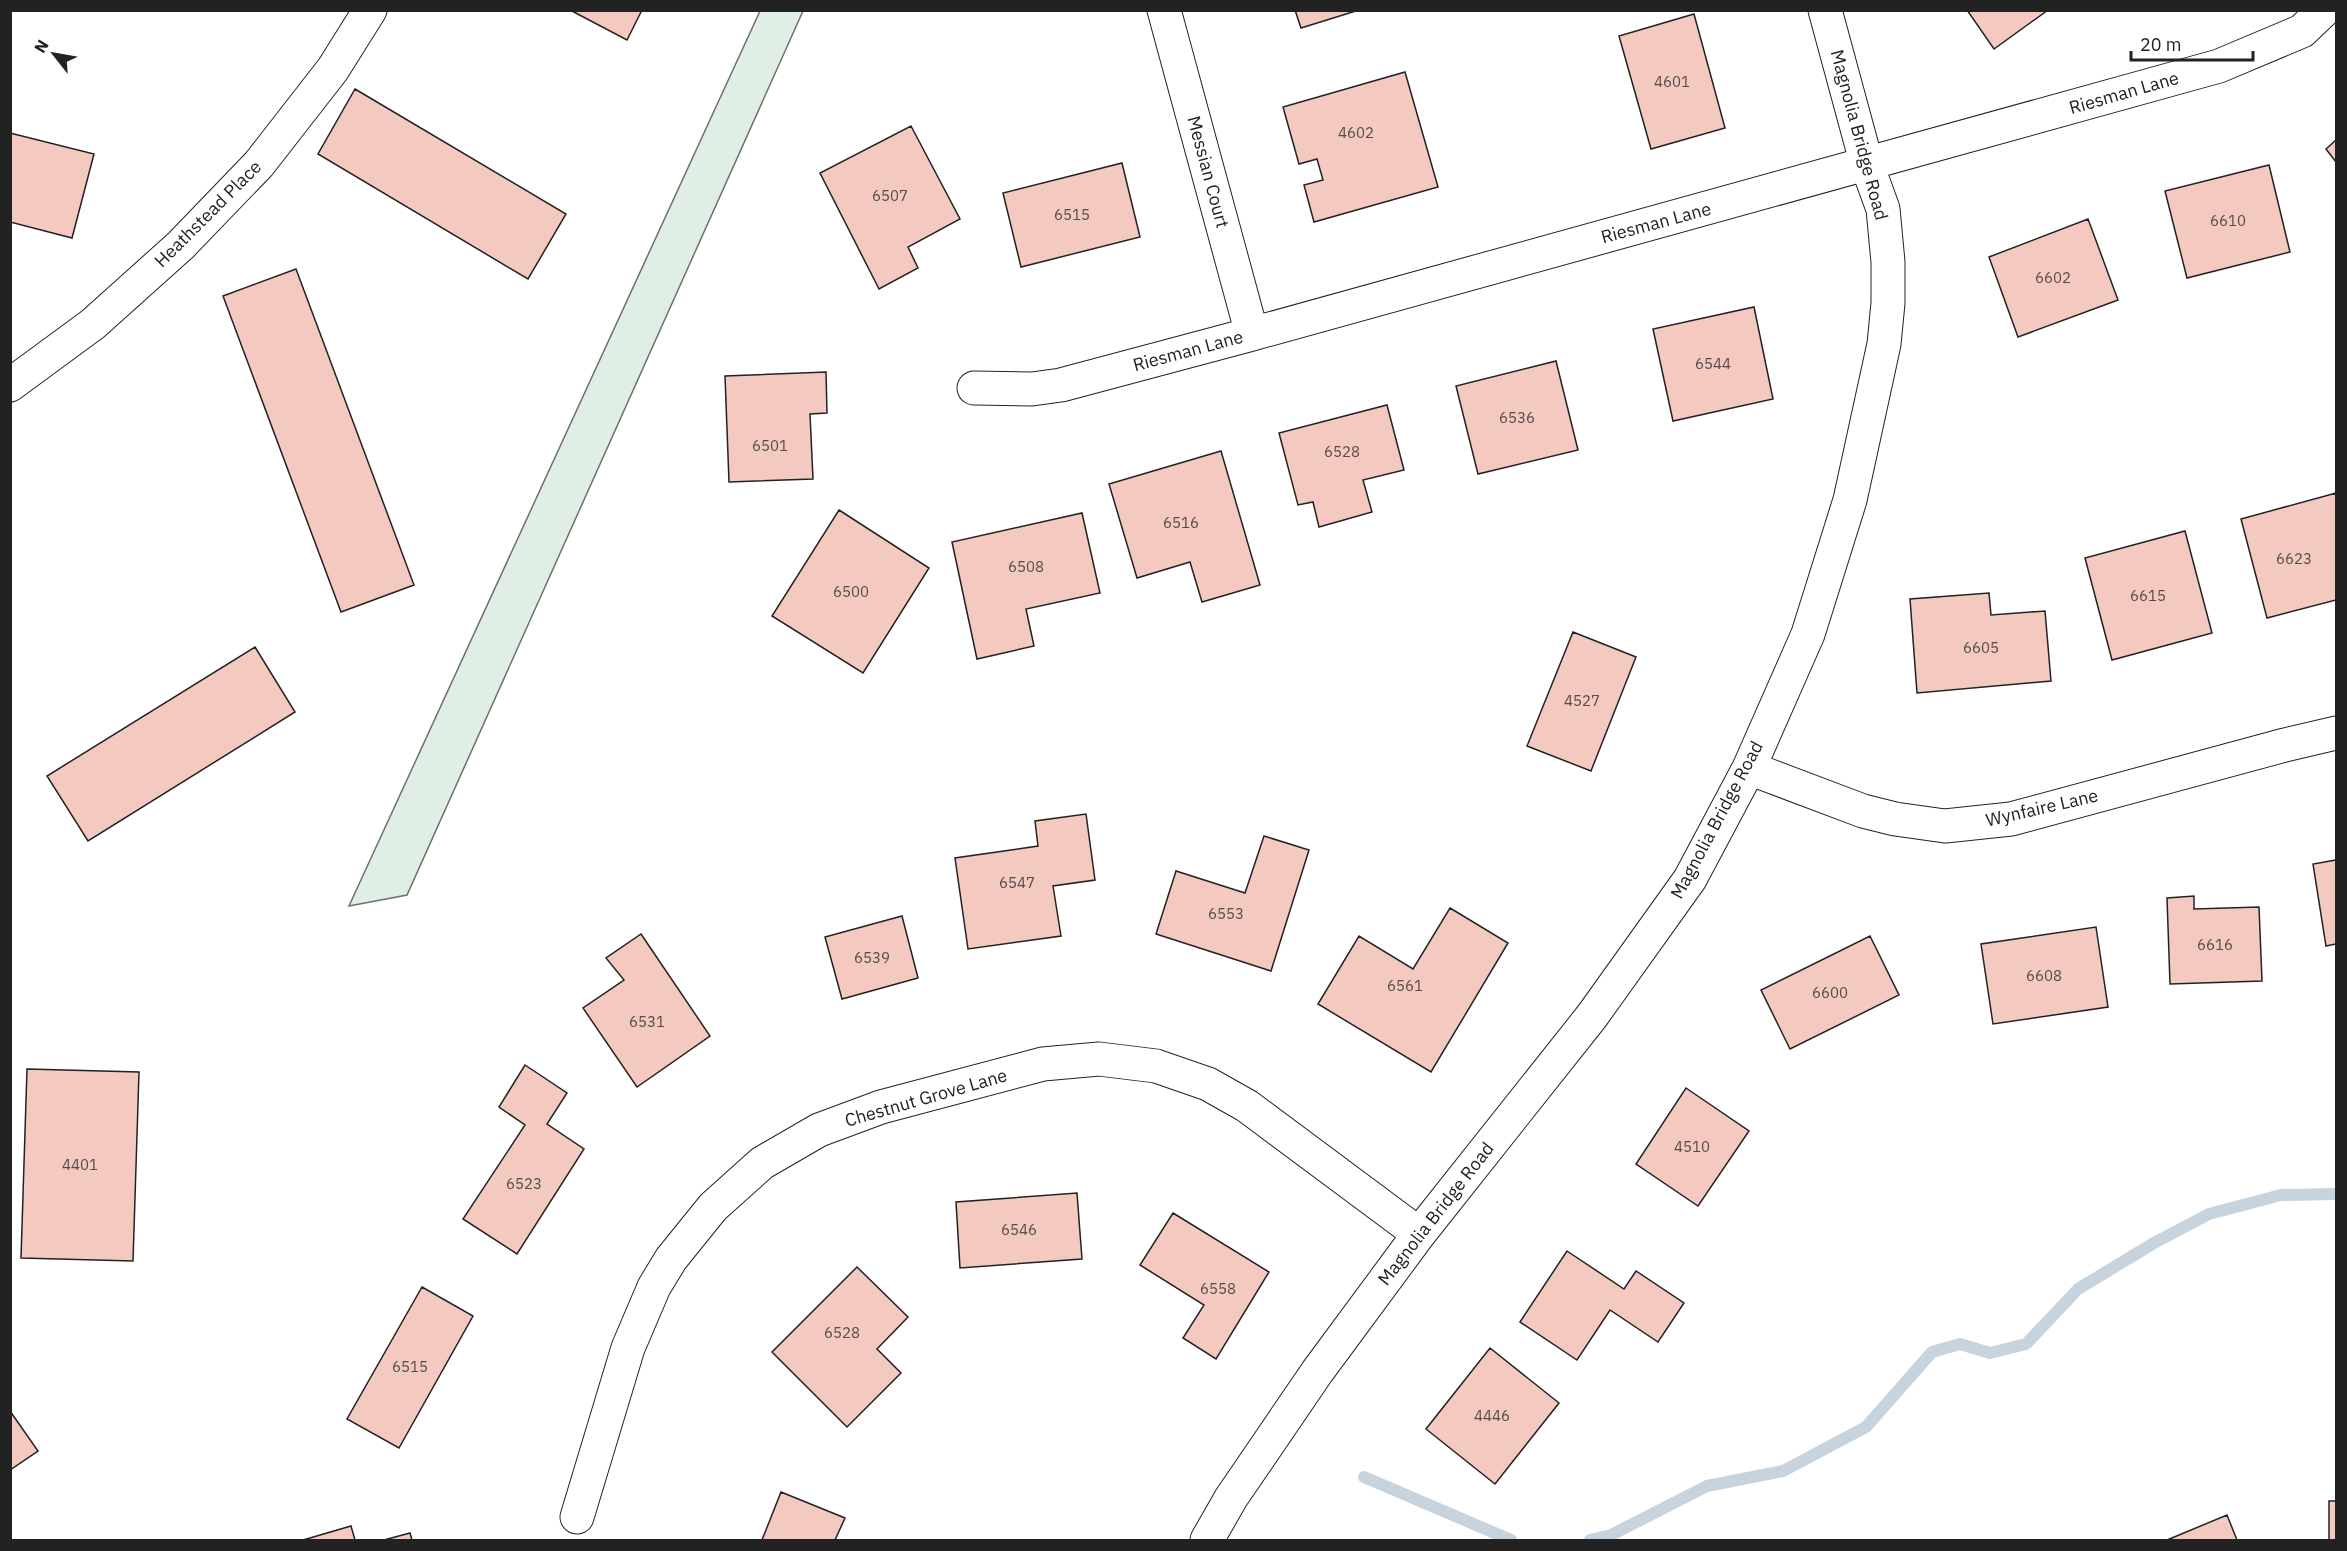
<svg xmlns="http://www.w3.org/2000/svg" width="2347" height="1551" font-family="'IBM Plex Sans',sans-serif">
<rect width="100%" height="100%" fill="#fff"/>
<path fill="#e0efe3" stroke="#6f6f6f" stroke-width="1.5" d="M760 11H803L407 895 349 906Z"/>
<g fill="none" stroke-linecap="round" stroke-linejoin="round">
<path stroke="#c7d3dd" stroke-width="12" d="M1364 1477 1511 1540
M1590 1540 1611 1535 1707 1486 1783 1471 1866 1427 1932 1352 1960 1344 1990 1353 2026 1344 2078 1289 2154 1243 2209 1214 2281 1195 2336 1194"/>
</g>
<path fill="#f3c9c0" stroke="#222" stroke-width="1.5" d="M570 10H642L627 40Z
M1295 10H1359L1301 28Z
M1967 10H2048L1994 49Z
M1694 14 1725 128 1651 149 1619 36Z
M1405 72 1438 187 1314 222 1304 185 1323 180 1317 159 1299 164 1283 107Z
M355 89 566 214 528 279 318 154Z
M911 126 960 219 908 247 918 268 879 289 820 173Z
M10 133 94 154 72 238 10 222Z
M2336 140V162L2326 149Z
M1122 163 1140 237 1021 267 1003 193Z
M2269 165 2290 252 2187 278 2165 191Z
M2088 219 2118 300 2018 337 1989 257Z
M296 269 414 585 341 612 223 296Z
M1754 307 1773 399 1673 421 1653 329Z
M1556 361 1578 450 1478 474 1456 386Z
M826 372 827 413 810 414 813 479 729 482 725 376Z
M1387 405 1404 470 1363 480 1372 512 1319 527 1313 502 1298 505 1279 433Z
M1221 451 1260 585 1202 602 1190 562 1137 578 1109 484Z
M2336 493V600L2267 618 2241 519Z
M839 510 929 568 863 673 772 616Z
M1082 513 1100 593 1026 609 1034 646 977 659 952 542Z
M2185 531 2212 633 2112 660 2085 558Z
M1989 593 1991 615 2045 611 2051 681 1917 693 1910 599Z
M1573 632 1636 657 1591 771 1527 746Z
M255 647 295 712 88 841 47 776Z
M1086 814 1095 880 1053 886 1061 936 968 949 955 858 1038 846 1035 821Z
M1264 836 1309 850 1271 971 1156 934 1176 871 1245 893Z
M2336 860V944L2326 946 2313 864Z
M2194 896V909L2259 907 2262 981 2170 984 2167 898Z
M1450 908 1508 943 1431 1072 1318 1004 1359 936 1413 969Z
M902 916 918 978 842 999 825 937Z
M2096 927 2108 1007 1993 1024 1981 944Z
M641 934 710 1036 637 1087 583 1008 624 980 606 958Z
M1870 936 1899 995 1790 1049 1761 990Z
M525 1065 567 1093 547 1124 584 1149 517 1254 463 1219 525 1125 499 1107Z
M27 1069 139 1072 133 1261 21 1258Z
M1686 1088 1749 1131 1698 1206 1636 1164Z
M1077 1193 1082 1259 960 1268 956 1202Z
M1173 1213 1269 1272 1216 1359 1183 1338 1204 1305 1140 1265Z
M1567 1251 1624 1289 1636 1271 1684 1303 1658 1342 1610 1310 1577 1360 1520 1322Z
M857 1267 908 1317 877 1349 901 1373 847 1427 772 1352Z
M422 1287 473 1316 399 1448 347 1419Z
M1490 1348 1559 1403 1495 1484 1426 1429Z
M10 1411 38 1451 10 1470Z
M781 1492 845 1518 835 1540H762Z
M2329 1501H2336V1540H2329Z
M2227 1515 2237 1540H2167Z
M351 1526 355 1540H303Z
M410 1533 412 1540H384Z"/>
<g fill="none" stroke-linecap="round" stroke-linejoin="round">
<defs>
<path id="minor" d="M1164 10 1252 334
M10 385 93 324 181 245 259 164 333 69 370 10
M974 388 1032 389 1061 385 1252 334 2219 66 2302 31 2324 10
M1749 768 1863 811 1895 819 1945 826 2011 819 2285 745 2336 733
M577 1517 628 1348 654 1287 671 1259 713 1207 762 1163 819 1130 881 1107 1043 1064 1099 1059 1156 1066 1208 1084 1247 1106 1419 1234
M1207 1540 1231 1498 1317 1372 1419 1234 1592 1016 1690 879 1749 768 1808 634 1850 500 1884 344 1888 303V262L1883 209 1867 165 1825 10"/>
</defs>
<use href="#minor" stroke="#222" stroke-width="35"/>
<use href="#minor" stroke="#fff" stroke-width="33"/>
</g>
<g text-anchor="middle" stroke-width="4.5" stroke-linejoin="round" paint-order="stroke">
<g font-size="15" fill="#564c4a">
<text x="1672" y="87">4601</text>
<text x="1356" y="138">4602</text>
<text x="890" y="201">6507</text>
<text x="1072" y="220">6515</text>
<text x="2228" y="226">6610</text>
<text x="2053" y="283">6602</text>
<text x="1713" y="369">6544</text>
<text x="1517" y="423">6536</text>
<text x="770" y="451">6501</text>
<text x="1342" y="457">6528</text>
<text x="1181" y="528">6516</text>
<text x="2294" y="564">6623</text>
<text x="1026" y="572">6508</text>
<text x="851" y="597">6500</text>
<text x="2148" y="601">6615</text>
<text x="1981" y="653">6605</text>
<text x="1582" y="706">4527</text>
<text x="1017" y="888">6547</text>
<text x="1226" y="919">6553</text>
<text x="2215" y="950">6616</text>
<text x="872" y="963">6539</text>
<text x="2044" y="981">6608</text>
<text x="1405" y="991">6561</text>
<text x="1830" y="998">6600</text>
<text x="647" y="1027">6531</text>
<text x="1692" y="1152">4510</text>
<text x="80" y="1170">4401</text>
<text x="524" y="1189">6523</text>
<text x="1019" y="1235">6546</text>
<text x="1218" y="1294">6558</text>
<text x="842" y="1338">6528</text>
<text x="410" y="1372">6515</text>
<text x="1492" y="1421">4446</text>
</g>
<g font-size="18" fill="#222" stroke="#fff">
<text transform="translate(2124 93) rotate(-16)" y="6">Riesman Lane</text>
<text transform="translate(1859 135) rotate(75)" y="6">Magnolia Bridge Road</text>
<text transform="translate(1208 172) rotate(75)" y="6">Messian Court</text>
<text transform="translate(208 214) rotate(-45)" y="6">Heathstead Place</text>
<text transform="translate(1656 223) rotate(-15)" y="6">Riesman Lane</text>
<text transform="translate(1188 351) rotate(-15)" y="6">Riesman Lane</text>
<text transform="translate(2042 808) rotate(-13)" y="6">Wynfaire Lane</text>
<text transform="translate(1717 820) rotate(-62)" y="6">Magnolia Bridge Road</text>
<text transform="translate(926 1098) rotate(-16)" y="6">Chestnut Grove Lane</text>
<text transform="translate(1436 1214) rotate(-52)" y="6">Magnolia Bridge Road</text>
</g>
</g>
<rect width="2347" height="1551" fill="none" stroke="#222222" stroke-width="24"/>
<g transform="translate(54 54) rotate(301)" stroke="#ffffff" stroke-width="4.5" paint-order="stroke">
<path d="M0-4.5L10 22L0 15L-10 22Z" fill="#222222"/>
<text y="-9" font-size="16" font-weight="bold" text-anchor="middle" fill="#222222">N</text>
</g>
<path d="M2131 51v9h122v-9" fill="none" stroke="#222222" stroke-width="3"/>
<text x="2140" y="51" font-size="18" fill="#222222" stroke="#ffffff" stroke-width="4.5" paint-order="stroke">20 m</text>
</svg>
